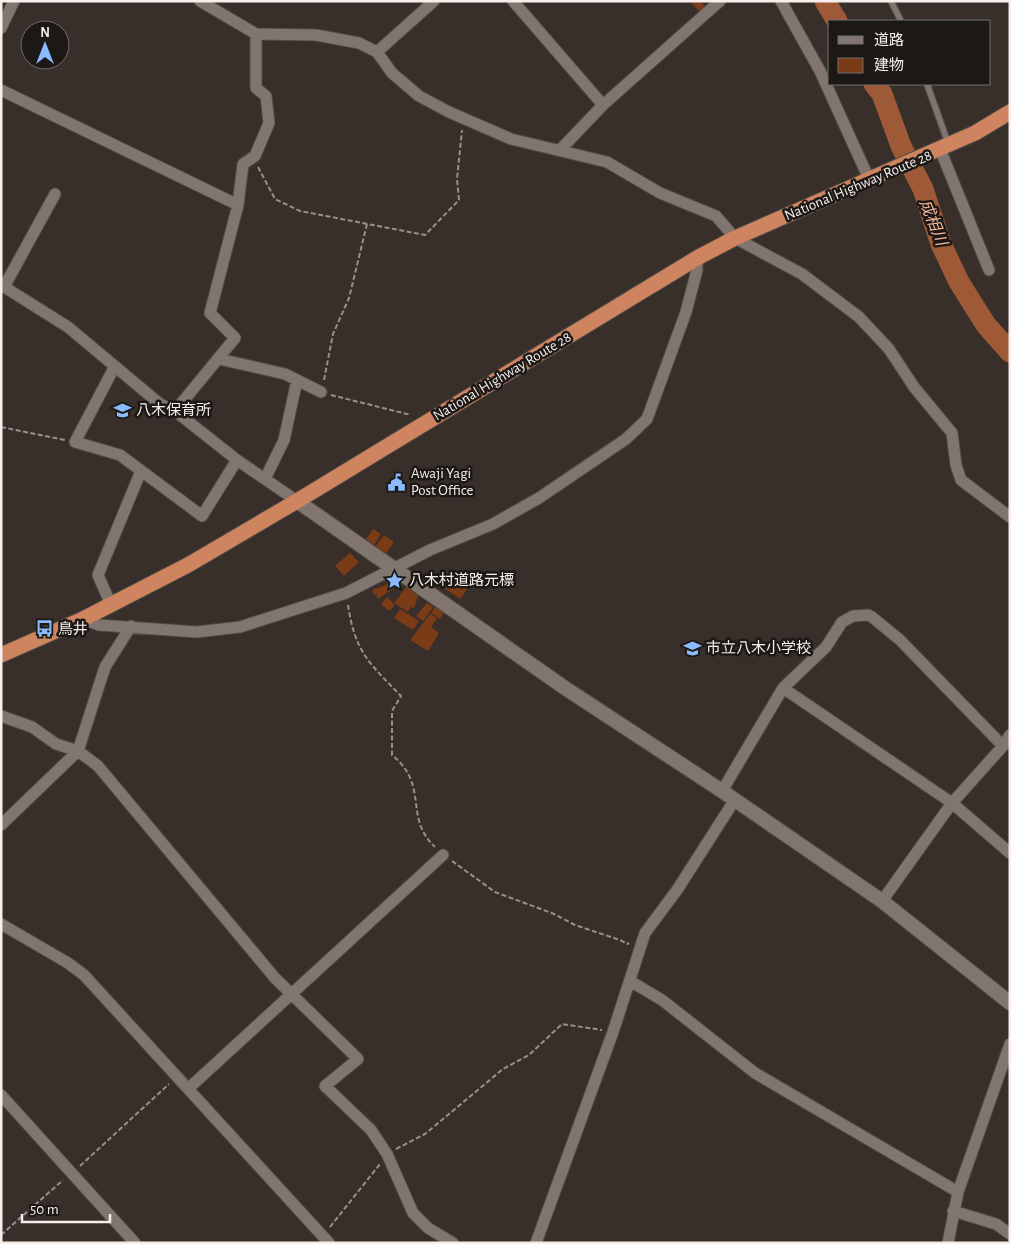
<svg xmlns="http://www.w3.org/2000/svg" width="1011" height="1244" font-family="'Alegreya Sans','Noto Sans JP',sans-serif">
<rect width="100%" height="100%" fill="#382e2a"/>
<g fill="none" stroke-linecap="round" stroke-linejoin="round">
<path stroke="#9e5a37" stroke-width="21" d="M825 1 837 21
M874 84 882 94 901 146 923 189 941 244 959 282 986 325 1010 352"/>
</g>
<path fill="#7c3b17" d="M690 1H700L706 7 699 11Z
M373 529 381 534 374 545 366 539Z
M384 535 394 542 385 555 374 548Z
M350 553 359 562 344 576 335 566Z
M457 572 458 577 468 588 460 599 436 582 435 574Z
M393 582 395 587 378 599 376 594 374 595 372 590Z
M407 586 418 593V596L414 608 411 607 408 612 394 603Z
M387 597 395 605 389 611 381 604Z
M427 603 433 607 423 621 416 616Z
M435 607 443 613 440 619 431 613Z
M400 609 419 621 413 630 394 618Z
M430 614 437 618 431 627 439 633 428 651 410 640Z"/>
<g fill="none" stroke-linecap="round" stroke-linejoin="round">
<defs>
<path id="service" d="M891 1 901 21
M927 84 948 143"/>
<path id="minor" d="M200 1 256 34 316 35 359 43 377 52 392 73 419 96 449 112 511 139 607 162 660 193 716 216 735 238 802 274 859 317 889 349 914 387 952 433 956 465 961 480 1010 517
M513 1 603 105
M781 1 820 71 869 179
M1 28 14 1
M377 52 434 1
M1 90 238 205
M940 149 989 270
M560 150 603 105 720 1
M1 285 68 327 160 404 175 411 237 460 297 501
M4 287 55 194
M219 359 285 374 321 392
M115 366 75 442 120 455 202 516 237 460
M175 411 235 338 210 313 238 205 243 164 255 156 269 123 266 96 256 88V34
M265 479 284 440 297 380
M111 605 98 575 141 471
M83 619 99 625 197 632 240 627 346 593 430 550 493 524 539 498 626 439 647 419 686 312 697 270V258
M783 688 952 803 1010 853
M1 716 32 727 56 744 78 751 98 766 275 978 358 1059 325 1086 371 1130 387 1154 413 1213 428 1228 453 1243
M722 791 783 688 826 647 842 622 853 616 868 615 872 617 900 640 1003 746
M1 825 78 751 105 667 131 626
M882 901 952 803 1003 746 1010 735
M1 924 68 963 84 975 329 1243
M630 981 662 1000 755 1073 958 1192
M189 1088 443 855
M1 1095 135 1243
M953 1211 996 1224 1010 1234
M536 1243 613 1032 645 933 677 890 734 801
M948 1243 958 1192 1010 1044"/>
<path id="tertiary" d="M297 501 565 688 722 791 882 901 1010 1003"/>
<path id="trunk" d="M1 655 83 619 188 565 297 501 697 258 735 238 975 133 1010 112"/>
</defs>
<use href="#service" stroke="#534b46" stroke-width="8"/>
<use href="#minor" stroke="#534b46" stroke-width="13"/>
<use href="#tertiary" stroke="#534b46" stroke-width="16"/>
<use href="#trunk" stroke="#534b46" stroke-width="17"/>
<path stroke="#98908c" stroke-width="2" stroke-dasharray="5 2.5" stroke-linecap="butt" d="M258 167 275 199 300 211 425 235 459 200 457 179 462 130
M324 380 333 334 349 298 367 224
M331 395 411 415
M1 427 65 440
M348 605C355 652 369 663 401 696L392 711V755C430 786 403 817 435 847
M452 861 495 892 554 914 575 925 620 940 627 944 629 943
M396 1149 425 1134 503 1069 529 1055 562 1024 602 1030
M80 1166 169 1084
M330 1227 380 1164
M1 1235 63 1180"/>
<use href="#service" stroke="#817570" stroke-width="5.5"/>
<use href="#minor" stroke="#817570" stroke-width="11"/>
<use href="#tertiary" stroke="#817570" stroke-width="14"/>
<use href="#trunk" stroke="#ce845e" stroke-width="15"/>
</g>
<defs>
<symbol id="school-bare" viewBox="-9 -9 18 18"><path d="M0-5L7-2L0 1L-7-2ZM-4 1L0 2.5L4 1V4Q0 6-4 4Z" fill="#8abafc" stroke="#1c1816" stroke-width="2.5" paint-order="stroke"/></symbol>
<symbol id="civic-bare" viewBox="-9 -9 18 18"><path d="M-.6-6.5H3V-4.5H.6V-3L4-1V1h2V6H-6V1h2V-1L-.6-3ZM-1.2 2.5V6h2.4V2.5Z" fill="#8abafc" stroke="#1c1816" stroke-width="2.5" paint-order="stroke"/></symbol>
<symbol id="sight-bare" viewBox="-9 -9 18 18"><path d="M0-6L1.8-2.2L6-1.7L2.9 1.2L3.7 5.4L0 3.3L-3.7 5.4L-2.9 1.2L-6-1.7L-1.8-2.2Z" fill="#8abafc" stroke="#1c1816" stroke-width="2.5" paint-order="stroke"/></symbol>
<symbol id="bus-bare" viewBox="-9 -9 18 18"><path d="M-5-6H5V4H4V6H2V4H-2V6H-4V4H-5ZM-3.5-4V0h7V-4ZM-3.5 1.2v1.5H-2V1.2ZM2 1.2v1.5H3.5V1.2Z" fill="#8abafc" stroke="#1c1816" stroke-width="2.5" paint-order="stroke"/></symbol>
</defs>
<g fill-rule="evenodd">
<use href="#school-bare" x="110" y="398" width="25" height="25"/>
<use href="#civic-bare" x="384" y="470" width="25" height="25"/>
<use href="#sight-bare" x="382" y="568" width="25" height="25"/>
<use href="#bus-bare" x="32" y="616" width="25" height="25"/>
<use href="#school-bare" x="680" y="636" width="25" height="25"/>
</g>
<g text-anchor="middle" stroke-width="5" stroke-linejoin="round" paint-order="stroke">
<g font-size="15" fill="#f6efec" stroke="#1c1816">
<text transform="translate(858 185) rotate(-23)" y="5">National Highway Route 28</text>
<text transform="translate(502 376) rotate(-31)" y="5">National Highway Route 28</text>
</g>
<g font-size="15" fill="#f6efec" stroke="#1c1816" text-anchor="start">
<text x="136" y="415">八木保育所</text>
<text x="411" y="478">Awaji Yagi<tspan x="411" dy="17">Post Office</tspan></text>
<text x="409" y="585">八木村道路元標</text>
<text x="58" y="634">鳥井</text>
<text x="706" y="653">市立八木小学校</text>
</g>
<g font-size="16" font-style="italic" fill="#f2b79b" stroke="#1c1816">
<text transform="translate(934 222) rotate(68)" y="6">成相川</text>
</g>
</g>
<rect width="1011" height="1244" fill="none" stroke="#f6efec" stroke-width="5"/>
<rect x="828" y="20" width="162" height="65" fill="#1c1816" stroke="#736e6c"/>
<rect x="838" y="36" width="25" height="8" fill="#817570" stroke="#736e6c"/>
<text x="874" y="45" font-size="15" fill="#f6efec">道路</text>
<rect x="838" y="58" width="25" height="15" fill="#7c3b17" stroke="#736e6c"/>
<text x="874" y="70" font-size="15" fill="#f6efec">建物</text>
<g transform="translate(45 45)"><circle r="24" fill="#1c1816" stroke="#736e6c"/>
<path d="M0-4L9 19L0 12L-9 19Z" fill="#8abafc"/>
<text y="-8" font-size="14" font-weight="bold" text-anchor="middle" fill="#f6efec">N</text>
</g>
<path d="M22 1214v8h88v-8" fill="none" stroke="#f6efec" stroke-width="2.5"/>
<text x="30" y="1214" font-size="15" fill="#f6efec" stroke="#1c1816" stroke-width="4" paint-order="stroke">50 m</text>
</svg>
